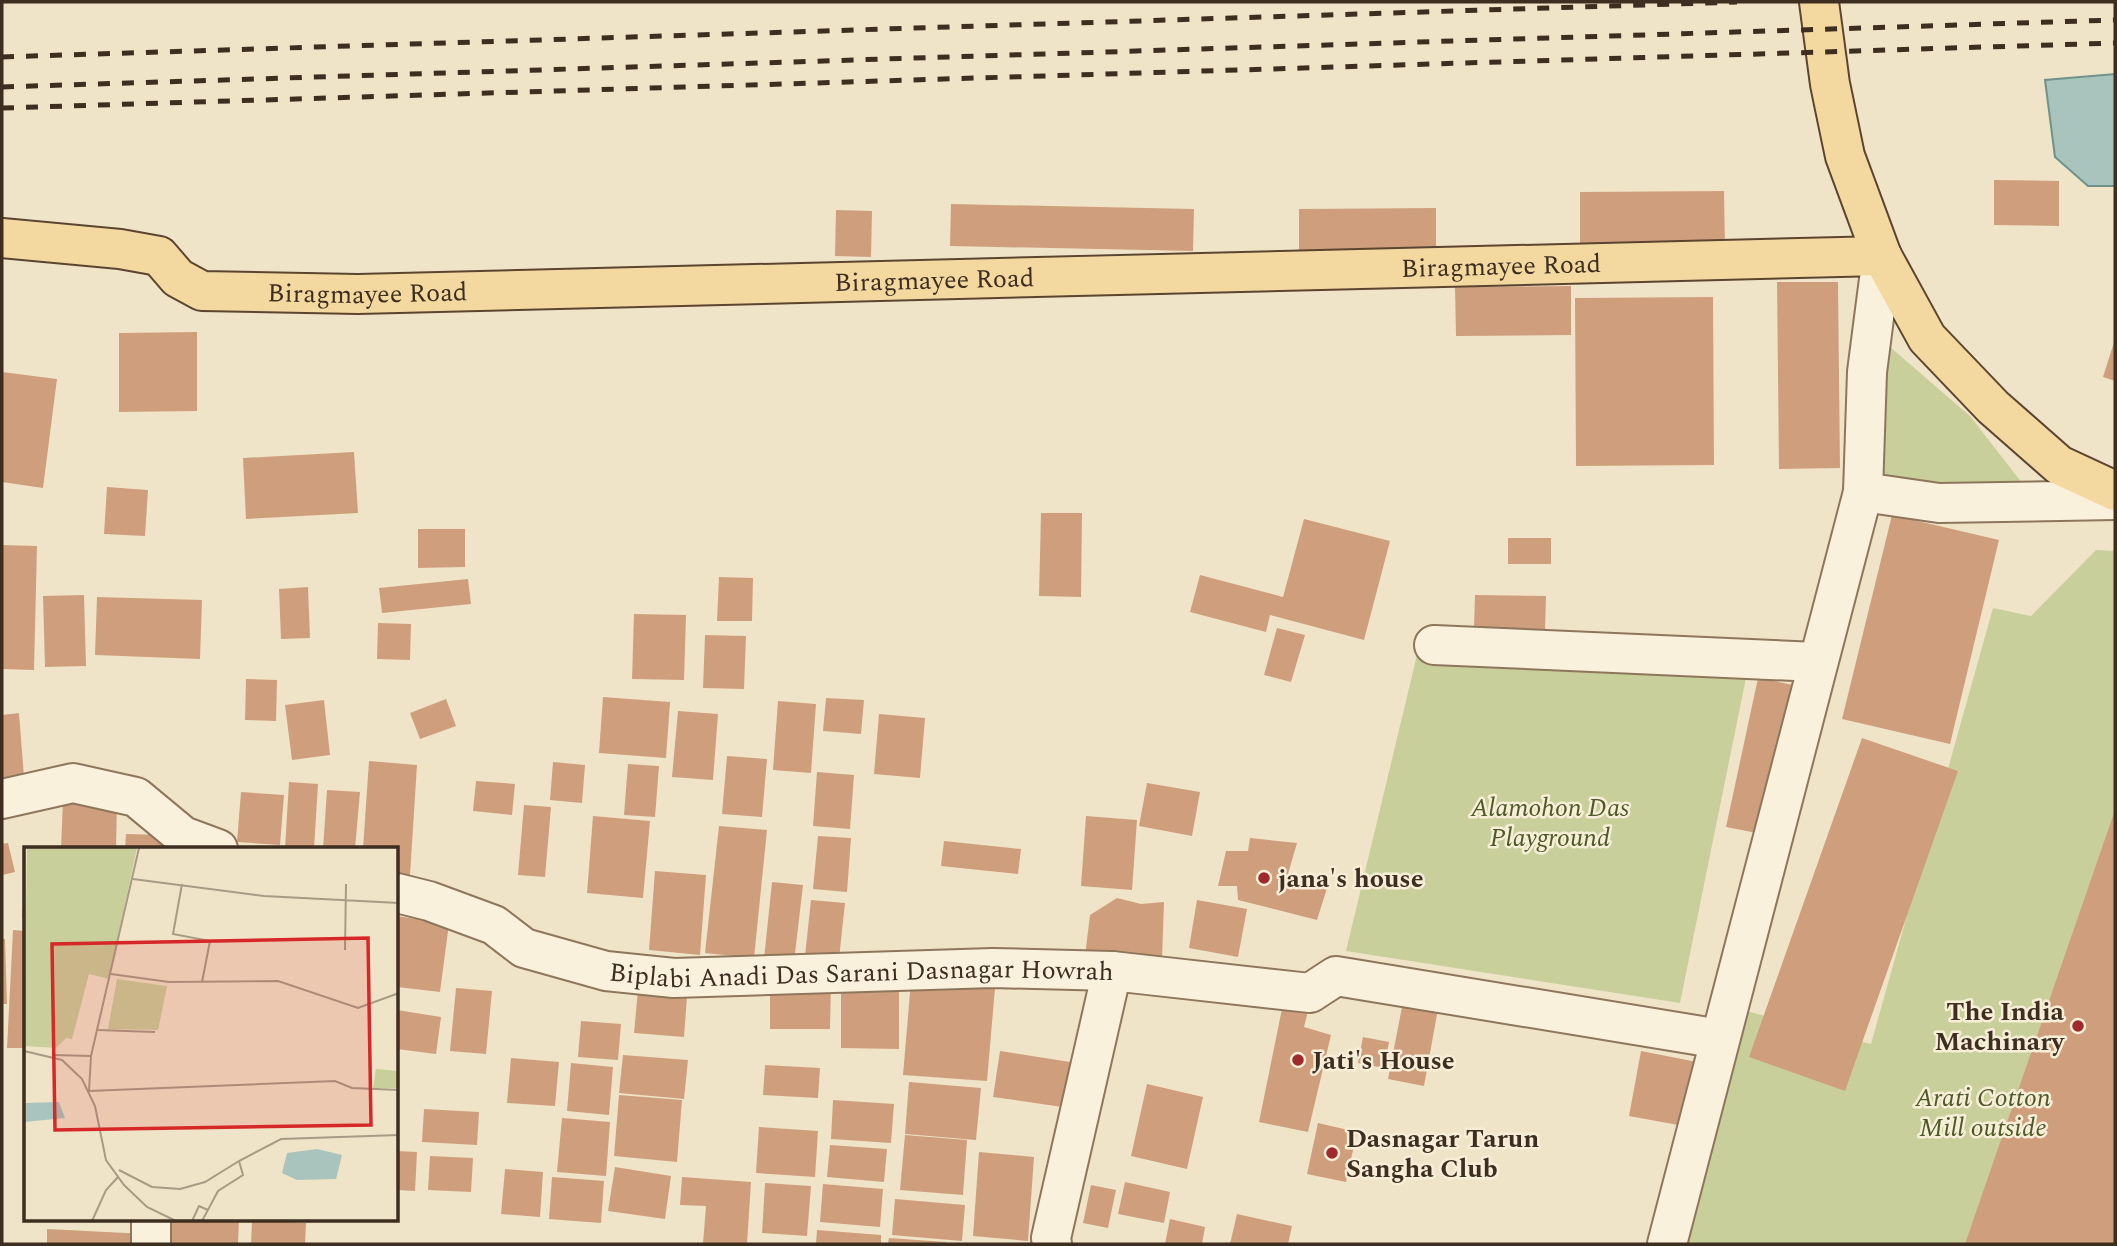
<svg xmlns="http://www.w3.org/2000/svg" width="2117" height="1246" font-family="Spectral,serif">
<rect width="100%" height="100%" fill="#f0e4c8"/>
<path fill="#c9cf9b" d="M1882 340 1970 416 2033 497 1873 476Z
M2096 550 2115 551V1244H1678L1735 1008 1871 1044 1993 608 2031 616Z
M1417 655 1747 673 1680 1003 1346 951Z"/>
<path fill="#a9c4bc" stroke="#6f938a" stroke-width="2" d="M2115 74V186H2088L2055 157 2045 80Z"/>
<path fill="#cf9f7d" d="M1994 180 2059 181V226L1994 225Z
M1724 191 1725 250H1580V192Z
M951 204 1194 209 1193 251 950 246Z
M1436 208V255L1299 256V209Z
M836 210 872 211 871 257 835 256Z
M1777 282H1838L1840 468 1779 469Z
M1571 286V335L1456 336 1455 287Z
M1713 297 1714 465 1576 466 1575 298Z
M197 332V411L119 412V333Z
M2115 339V381L2103 377Z
M2 372 57 379 43 488 2 482Z
M354 452 358 513 246 519 243 458Z
M107 487 148 490 145 536 104 534Z
M1041 513H1082L1081 597 1039 596Z
M1892 515 1999 540 1950 744 1842 719Z
M1304 519 1390 541 1364 640 1270 615 1266 632 1190 612 1200 575 1283 597Z
M418 529H465V567L418 568Z
M1508 538H1551V564H1508Z
M2 545 37 546 34 670 2 669Z
M719 577 753 578 752 621H717Z
M468 579 471 604 382 613 379 588Z
M308 587 310 638 281 639 279 589Z
M84 595 86 666 45 667 43 596Z
M1475 595 1546 596 1545 630 1474 627Z
M97 597 202 600 200 659 95 655Z
M634 614 686 615 684 680 632 679Z
M378 623 411 624 410 660 377 659Z
M1277 628 1305 635 1291 682 1264 675Z
M705 635 746 636 744 689 703 688Z
M1758 678 1799 686 1767 835 1726 827Z
M246 679 277 680 276 721 245 720Z
M603 697 670 702 666 758 599 753Z
M826 698 864 700 861 734 823 731Z
M446 699 456 726 420 739 410 713Z
M324 700 330 755 292 760 285 705Z
M778 701 816 704 811 773 773 770Z
M678 711 718 714 713 780 672 777Z
M19 713 24 777 2 779V715Z
M879 714 925 718 920 778 874 774Z
M1862 738 1958 771 1845 1091 1749 1057Z
M727 756 767 759 762 817 722 814Z
M369 761 417 765 410 875 397 874V849H363Z
M553 762 585 765 582 803 550 800Z
M628 764 659 766 655 817 624 815Z
M817 772 854 775 850 829 813 826Z
M476 781 515 784 512 815 473 811Z
M289 782 318 784 314 849H285Z
M1147 783 1200 792 1192 836 1139 826Z
M327 790 360 792 355 849H323Z
M241 792 284 795 280 845 237 842Z
M63 800 117 802 116 849H61Z
M524 805 551 807 545 877 518 875Z
M2115 810V1244H1965Z
M593 816 650 821 643 898 587 893Z
M1086 816 1137 820 1132 890 1081 886Z
M719 826 767 830 754 958 705 953Z
M126 834 167 835 166 849H125Z
M818 836 851 838 847 892 813 889Z
M1250 838 1297 843 1288 874 1329 882 1317 920 1238 900 1237 886H1218L1226 851H1248Z
M944 841 1021 849 1018 874 941 866Z
M8 843 15 872 2 875V844Z
M655 871 706 875 700 955 649 950Z
M772 882 803 885 794 962 764 959Z
M24 887H26V919L22 918Z
M1117 898 1141 904 1164 902 1162 960 1085 956 1090 915Z
M811 900 845 903 839 959 805 956Z
M1197 900 1247 909 1238 957 1189 948Z
M397 916 449 924 440 992 397 987Z
M13 930 26 931V1048H7Z
M2 939H5L7 1004H2Z
M639 979 688 983 684 1037 634 1033Z
M911 981 995 988 987 1081 903 1075Z
M770 982H831L830 1029H770Z
M841 985H899V1049L841 1048Z
M456 988 492 991 486 1054 450 1051Z
M1285 994 1311 999 1304 1027 1331 1035 1308 1132 1259 1122Z
M1403 1002 1438 1009 1424 1086 1388 1079Z
M397 1010 441 1017 436 1054 397 1049Z
M581 1021 621 1024 618 1060 578 1057Z
M1363 1037 1389 1042 1384 1068 1358 1063Z
M1000 1051 1083 1064 1076 1109 993 1097Z
M1641 1051 1702 1063 1689 1127 1629 1116Z
M623 1055 688 1060 684 1099 619 1093Z
M511 1058 559 1062 555 1106 507 1103Z
M571 1063 613 1067 609 1115 567 1111Z
M765 1065 820 1068 818 1098 763 1095Z
M909 1082 981 1088 976 1140 905 1134Z
M1147 1084 1203 1097 1187 1169 1131 1156Z
M619 1095 682 1100 677 1162 614 1156Z
M833 1100 894 1104 891 1143 831 1139Z
M424 1109 479 1112 477 1145 422 1142Z
M562 1118 610 1122 606 1176 557 1172Z
M1318 1123 1357 1132 1346 1182 1307 1174Z
M759 1127 818 1131 815 1177 756 1173Z
M905 1135 967 1140 963 1195 900 1190Z
M830 1145 887 1149 884 1182 827 1177Z
M397 1151 417 1152 415 1191 397 1190Z
M979 1152 1034 1157 1028 1241 973 1236Z
M430 1156 473 1158 471 1192 428 1190Z
M615 1167 671 1176 665 1219 608 1211Z
M505 1169 543 1172 540 1217 501 1214Z
M552 1177 604 1181 601 1223 549 1219Z
M682 1177 751 1182 747 1244H703L706 1206 680 1205Z
M1125 1182 1170 1192 1164 1223 1118 1214Z
M765 1183 811 1186 807 1236 762 1233Z
M823 1184 883 1189 880 1227 820 1222Z
M1091 1185 1116 1190 1108 1228 1083 1223Z
M895 1199 965 1205 962 1241 892 1235Z
M1237 1214 1292 1226 1288 1244H1230Z
M1170 1219 1205 1227 1202 1244H1165Z
M166 1220H239L238 1244H165Z
M252 1221 306 1223 305 1244H251Z
M47 1229 146 1234 145 1244H47Z
M817 1230 881 1235V1244H816Z
M889 1238 946 1242V1244H888Z"/>
<g fill="none" stroke-linecap="round" stroke-linejoin="round">
<defs>
<g id="minor">
<path d="M1863 492 1867 372 1882 256"/>
<path d="M1434 645 1817 662"/>
<path d="M2 799 73 783 136 797 183 836 218 849"/>
<path id="s1" d="M397 893 429 901 494 925 524 948 606 971 674 978 993 968 1112 971 1310 993 1336 976 1720 1039"/>
<path d="M151 1244V1220"/>
<path d="M1052 1244 1051 1238 1112 971"/>
<path d="M1667 1244 1863 492 1939 503 2115 500"/>
</g>
<g id="major">
<path d="M1819 2 1830 84 1845 156 1882 256 1927 338 1993 407 2059 465 2115 491"/>
<path id="s2" d="M2 238 120 249 159 256 178 278 202 291 358 294 1882 256"/>
</g>
</defs>
<use href="#minor" stroke="#8d765c" stroke-width="42"/>
<use href="#major" stroke="#5b4430" stroke-width="42"/>
<use href="#minor" stroke="#faf1dc" stroke-width="38"/>
<use href="#major" stroke="#f3d9a0" stroke-width="38"/>
<path stroke="#3d2e20" stroke-width="5" stroke-dasharray="12 12" stroke-linecap="butt" d="M2 57 1737 2
M2 87 2115 20
M2 108 2115 43"/>
</g>
<g fill="#9e2a2b" stroke="#f7eed8" stroke-width="2.5">
<circle cx="1264" cy="878" r="7"/>
<circle cx="2078" cy="1026" r="7"/>
<circle cx="1298" cy="1060" r="7"/>
<circle cx="1332" cy="1153" r="7"/>
</g>
<g text-anchor="middle" stroke-width="5" stroke-linejoin="round" paint-order="stroke">
<g font-size="26" fill="#3d2e20" stroke="#f7eed8">
<text dy="9" stroke="none"><textPath href="#s2" startOffset="1514">Biragmayee Road</textPath></text>
<text dy="9" stroke="none"><textPath href="#s2" startOffset="947">Biragmayee Road</textPath></text>
<text dy="9" stroke="none"><textPath href="#s2" startOffset="380">Biragmayee Road</textPath></text>
<text dy="9" stroke="none"><textPath href="#s1" startOffset="481">Biplabi Anadi Das Sarani Dasnagar Howrah</textPath></text>
</g>
<g font-size="26" font-style="italic" fill="#4d5a26" stroke="#f7eed8">
<text x="1550" y="816">Alamohon Das<tspan x="1550" dy="30">Playground</tspan></text>
<text x="1983" y="1106">Arati Cotton<tspan x="1983" dy="30">Mill outside</tspan></text>
</g>
<g font-size="26" font-weight="bold" fill="#3d2e20" stroke="#f7eed8" text-anchor="start">
<text x="1278" y="887">jana's house</text>
<text x="2064" y="1020" text-anchor="end">The India<tspan x="2064" dy="30">Machinary</tspan></text>
<text x="1312" y="1069">Jati's House</text>
<text x="1346" y="1147">Dasnagar Tarun<tspan x="1346" dy="30">Sangha Club</tspan></text>
</g>
</g>
<g transform="translate(24 847)">
<rect width="374" height="374" fill="#f0e4c8"/>
<path d="M3 1H113L85 132 65 127 48 192 42 191 32 201 0 199ZM93 132 143 139 134 183 84 182ZM352 222 374 224V241H349Z" fill="#c9cf9b"/>
<path d="M35 255 41 271 0 275V256ZM293 302 318 308 312 332 273 333 258 326 263 306Z" fill="#a9c4bc"/>
<path fill="none" stroke="#a89b85" stroke-width="2" d="M109 32 240 49 375 56M158 37 149 87 186 94 178 135M321 103 322 37M87 127 145 135 254 134 334 161 375 146M74 183 131 185M0 204 38 213 58 232 71 259 82 313 100 338 123 360 152 374M28 208 67 209 115 1M65 244 67 209M65 244 311 234 328 241 375 243M95 323 128 340 156 342 181 335 215 314M68 374 82 343 94 330M168 374 175 359 184 363M178 374 194 344 219 328 215 314 257 292 375 288"/>
<path fill="#d62828" fill-opacity="0.15" stroke="#d62828" stroke-width="3.5" d="M344 91 347 278 31 283 28 97Z"/>
<rect width="374" height="374" fill="none" stroke="#3d2e20" stroke-width="3.5"/>
</g>
<rect width="2117" height="1246" fill="none" stroke="#3d2e20" stroke-width="7"/>
</svg>
